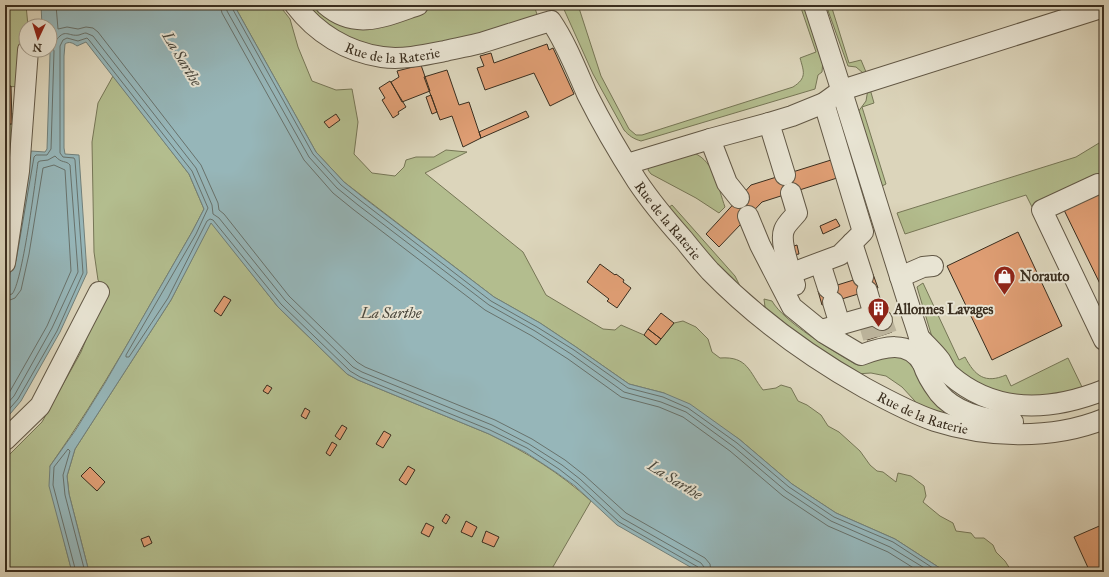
<svg xmlns="http://www.w3.org/2000/svg" width="1109" height="577" font-family="'IM FELL Great Primer',serif">
<rect width="100%" height="100%" fill="#dcd5bb"/>
<filter id="stains"><feTurbulence type="fractalNoise" baseFrequency=".005" numOctaves="4"/><feColorMatrix values="0 0 0 0 .2 0 0 0 0 .09 0 0 0 0 .02 0 0 0 .5 -.17"/></filter>
<radialGradient id="worn" r=".72"><stop offset=".6" stop-color="#630" stop-opacity="0"/><stop offset="1" stop-color="#630" stop-opacity=".3"/></radialGradient>
<path fill="#b3bd8e" stroke="#767656" d="M5 5H26L28 26H26L25 86 5 87Z
M234 5H279L290 19 298 47 312 81 336 90 352 89 358 122 354 154 372 173 395 176 404 167 406 160 416 157H434L446 150 467 152 425 173 523 252 546 295 603 329 615 330 621 325 644 335 656 345 674 323 683 321 696 327 708 339 712 352 720 358C748 356 749 372 763 390L776 388 781 385 791 388 798 401 807 405 821 415 828 426 839 432 860 451 870 465 877 471 883 472 896 482 898 473 911 476 924 486 926 496 923 502 940 516 953 523 956 531 971 533 975 538H984L993 545 996 552 1005 561 1012 572H946L895 539 836 513 792 484 739 439 664 393 629 384 576 347 540 323 494 297 344 182 316 152Z
M295 5H326L335 12 418 5H534L540 24 480 43 363 53Z
M562 5H578L601 76 629 129 636 135H642L793 87C807 78 804 72 800 58L816 52 800 5H806L823 60 822 72 818 75 815 89 641 141C634 139 629 136 624 130L593 74Z
M826 5H831L849 63 861 60 866 72 863 73 856 67 848 66Z
M113 76 189 174 204 209 192 232C146 311 103 391 50 466L65 545 72 572H5V459L42 422 81 352 106 291 98 280 94 252 92 142 98 103Z
M868 89H870L874 103 862 107 886 184 882 186 858 112 866 101Z
M11 113 17 116 12 171 5 167V124H12Z
M1104 140V176L1100 174 1032 207 1026 195 905 234 897 213 1076 157Z
M694 153C715 162 718 188 725 207L719 213 696 198 651 174 648 170 649 167Z
M672 205 735 276 740 286 715 262 668 208Z
M211 222 278 307 347 374 358 380 489 434C526 452 560 473 591 501L550 572H89L69 494 67 476 75 449 171 300Z
M923 283 959 360 965 357C975 376 985 384 1006 375L1011 386 1068 358 1082 387 1059 394 1031 397 1009 396 985 388 959 374 932 337 917 287Z
M764 299 772 301C784 322 833 351 855 364L895 354 909 359 951 416 920 408 914 400 902 387 886 376 871 373 856 374 799 338 773 315 765 307Z"/>
<path fill="#96b6b9" stroke="#71807b" d="M41 5H234L316 152 344 182 364 198 494 297 540 323 576 347 629 384 664 393 690 404 739 439 792 484 836 513 895 539 946 572H699L617 525 575 486 557 473 525 452 489 434 358 380 347 374 278 307 211 223 171 300 75 449 67 476 69 494 89 572H72L49 486 50 466 75 431 105 383 192 232 204 209 189 174 86 42 77 46C73 43 69 41 65 44L64 56V148L65 154 79 155 87 273 60 332 21 401 5 420V302L31 151 45 152 47 149 50 55V26H42Z"/>
<g fill="none" stroke-linecap="round" stroke-linejoin="round">
<path stroke="#68726c" stroke-width="1" d="M56 5 58 29 67 27 78 29 86 27 93 28 98 32 201 165 218 203 219 210 224 214 289 296 357 362 365 367 495 420 532 439 565 460 584 475 626 513 705 558 710 564 711 572
M220 5 222 13 304 160 333 193 354 210 485 310 532 336 568 359 621 397 659 407 683 417 730 451 783 496 828 526 888 552 920 572
M226 5 227 11 309 157 337 188 358 205 489 305 535 331 571 354 624 392 661 402 686 412 734 447 786 491 831 521 890 547 931 572
M231 5 232 8 313 154 341 185 361 201 491 301 537 327 574 350 628 388 663 397 688 408 737 443 789 487 834 517 893 542 939 572
M50 41 55 42C65 27 68 37 79 35 82 34 84 33 86 33L93 36 196 168 212 205 213 214 219 218 285 300 353 367 362 372 492 425 529 444 562 465 580 479 622 518 701 563 704 567 705 572
M16 261 34 157 36 155H47L51 149 54 51 53 48 50 46
M5 296 12 294C22 284 35 183 38 162L40 161 48 160 55 156C62 164 66 160 70 165L78 272 52 328 14 396 5 406
M5 302 15 298 21 290 29 254 43 168 54 165 65 170 71 271 47 326 9 393 5 397
M5 414 18 399 57 331 83 273 75 160 74 158 63 157 60 153V46L63 40 67 38 78 41 87 38 89 40 192 171 208 208 196 234 126 355V357H129L168 298 207 221 210 219 213 220 281 304 350 371 360 377 490 430 527 448 559 469 577 483 619 522 698 567 700 572
M76 572 53 485 54 467 68 449 70 451 63 475 65 495 85 572"/>
</g>
<path fill="#df9e74" stroke="#3a2e1f" d="M547 44 549 50 553 48 574 94 550 106 534 73 485 90 477 68 484 66 480 56 491 53 494 63Z
M421 65 430 91 402 102 391 82 399 77 397 71Z
M447 70 459 105 469 102 481 138 463 147 452 116 440 120 424 77Z
M390 81 406 107 398 112 399 114 393 118 382 100 385 98 379 88Z
M11 86 12 124H5V87Z
M431 95 437 112 432 114 426 97Z
M526 111 529 117 481 138 479 132Z
M336 114 340 120 329 128 324 122Z
M831 160 837 178 762 202 719 247 706 234 751 185Z
M1104 191V292L1064 210Z
M836 219 840 226 823 234 820 226Z
M1018 232 1062 326 992 360 947 266Z
M797 245 799 254 793 255 791 247Z
M600 264 615 275 616 274 624 280 623 282 631 288 617 308 607 301 609 299 587 282Z
M873 274 878 288 822 305 818 291Z
M224 296 231 300 221 316 214 311Z
M661 313 674 323 661 339 648 329Z
M888 318 892 332 867 340 863 326Z
M648 329 661 339 656 345 644 335Z
M267 385 272 388 268 394 263 391Z
M305 408 310 411 306 419 301 416Z
M342 425 347 428 340 440 335 436Z
M384 431 391 435 383 448 376 444Z
M332 442 337 445 330 456 326 453Z
M408 466 415 470 406 485 399 480Z
M90 467 105 482 97 491 81 476Z
M446 514 450 517 446 524 442 521Z
M466 521 477 527 472 537 461 532Z
M426 523 434 527 429 537 421 533Z
M1104 524V572H1090L1074 537Z
M486 531 499 537 494 547 482 542Z
M149 536 152 543 144 547 141 539Z"/>
<g fill="none" stroke-linecap="round" stroke-linejoin="round">
<path stroke="#bcb49c" stroke-width="20" stroke-dasharray="20 10" stroke-linecap="butt" d="M882 320 887 334
M869 324 873 338"/>
<defs>
<g id="minor">
<path id="s1" d="M295 5C316 33 347 52 382 57 402 60 425 55 445 51 457 48 469 46 481 43 504 36 527 28 551 21 566 43 576 69 587 94 602 124 619 153 637 181 651 202 667 221 684 240 692 250 701 261 710 271 756 318 808 356 865 388 887 400 911 413 935 421 988 438 1052 440 1104 419"/>
<path d="M326 5C356 31 386 16 418 5"/>
<path d="M814 5C847 105 877 205 909 305 912 316 916 326 919 337 921 345 921 355 923 364 926 374 933 385 939 393 956 414 988 420 1013 422"/>
<path d="M710 139 769 123"/>
<path d="M627 164 710 139 727 183 739 198"/>
<path d="M785 175 769 123 792 116 824 103 842 90 1104 7"/>
<path d="M1098 184 1042 210 1104 340"/>
<path d="M791 193 797 213C793 218 786 224 784 230 779 243 791 272 795 285"/>
<path d="M748 216 760 245 792 307 824 333 861 355C883 347 909 339 923 364"/>
<path d="M852 243 863 277"/>
<path d="M5 263 19 171 28 50"/>
<path d="M820 263 828 288"/>
<path d="M792 273 840 255 863 232 824 103"/>
<path d="M900 277 923 267 933 266"/>
<path d="M867 291 874 315 882 320"/>
<path d="M833 302 840 325"/>
<path d="M821 330 874 315"/>
<path d="M919 337C926 345 934 352 940 360 943 365 946 372 950 375 996 415 1051 411 1104 390"/>
<path d="M5 440 40 406 99 292"/>
</g>
</defs>
<use href="#minor" stroke="#625846" stroke-width="22"/>
<use href="#minor" stroke="#e8e4d3" stroke-width="20"/>
</g>
<defs>
<symbol id="shop-pin" viewBox="-11 -11 22 30"><path d="M0 17L-7.5 6A9.5 9.5 0 1 1 7.5 6Z" fill="#8f2418" stroke="#e8e4d3"/><path d="M-5-2.5h2.3a2.7 3.5 0 0 1 5.4 0H5L5.5 6h-11ZM-1.5-2.5h3a1.5 2.3 0 0 0-3 0Z" fill="#fff"/></symbol>
<symbol id="building-pin" viewBox="-11 -11 22 30"><path d="M0 17L-7.5 6A9.5 9.5 0 1 1 7.5 6Z" fill="#8f2418" stroke="#e8e4d3"/><path d="M-4-6H4V6H1V3H-1V6H-4ZM-2.5-4.3h1.7v1.8h-1.7ZM.8-4.3h1.7v1.8H.8ZM-2.5-1h1.7V.8h-1.7ZM.8-1h1.7V.8H.8Z" fill="#fff"/></symbol>
</defs>
<g fill-rule="evenodd">
<use href="#shop-pin" x="992" y="264" width="25" height="34"/>
<use href="#building-pin" x="866" y="296" width="25" height="34"/>
</g>
<g text-anchor="middle" stroke-width="4" stroke-linejoin="round" paint-order="stroke">
<g font-size="14" fill="#3a2e1f" stroke="#e8e4d3">
<text dy="5" stroke="none"><textPath href="#s1" startOffset="114">Rue de la Raterie</textPath></text>
<text dy="5" stroke="none"><textPath href="#s1" startOffset="510">Rue de la Raterie</textPath></text>
<text dy="5" stroke="none"><textPath href="#s1" startOffset="834">Rue de la Raterie</textPath></text>
</g>
<g font-size="14" font-weight="bold" fill="#3a2e1f" stroke="#e8e4d3" text-anchor="start">
<text x="1020" y="281">Norauto</text>
<text x="894" y="314">Allonnes Lavages</text>
</g>
<g font-size="15" font-style="italic" fill="#4c493e" stroke="#e8e4d3">
<text transform="translate(182 59) rotate(59)" y="5">La Sarthe</text>
<text x="391" y="318">La Sarthe</text>
<text transform="translate(675 480) rotate(32)" y="5">La Sarthe</text>
</g>
</g>
<rect width="1109" height="577" fill="none" stroke="#dcd5bb" stroke-width="20"/>
<rect x="6" y="6" width="1097" height="565" fill="none" stroke="#3a2e1f" stroke-width="2"/>
<rect x="10" y="10" width="1089" height="557" fill="none" stroke="#3a2e1f"/>
<g transform="translate(38 38) rotate(184)"><circle r="19" fill="#e8e4d3" stroke="#a29b8b"/>
<path d="M0-3L7 15L0 10L-7 15Z" fill="#8f2418"/>
<text y="-6" font-size="11" font-weight="bold" text-anchor="middle" fill="#3a2e1f">N</text>
</g>
<rect width="100%" height="100%" filter="url(#stains)"/>
<rect width="100%" height="100%" fill="url(#worn)"/>
</svg>
